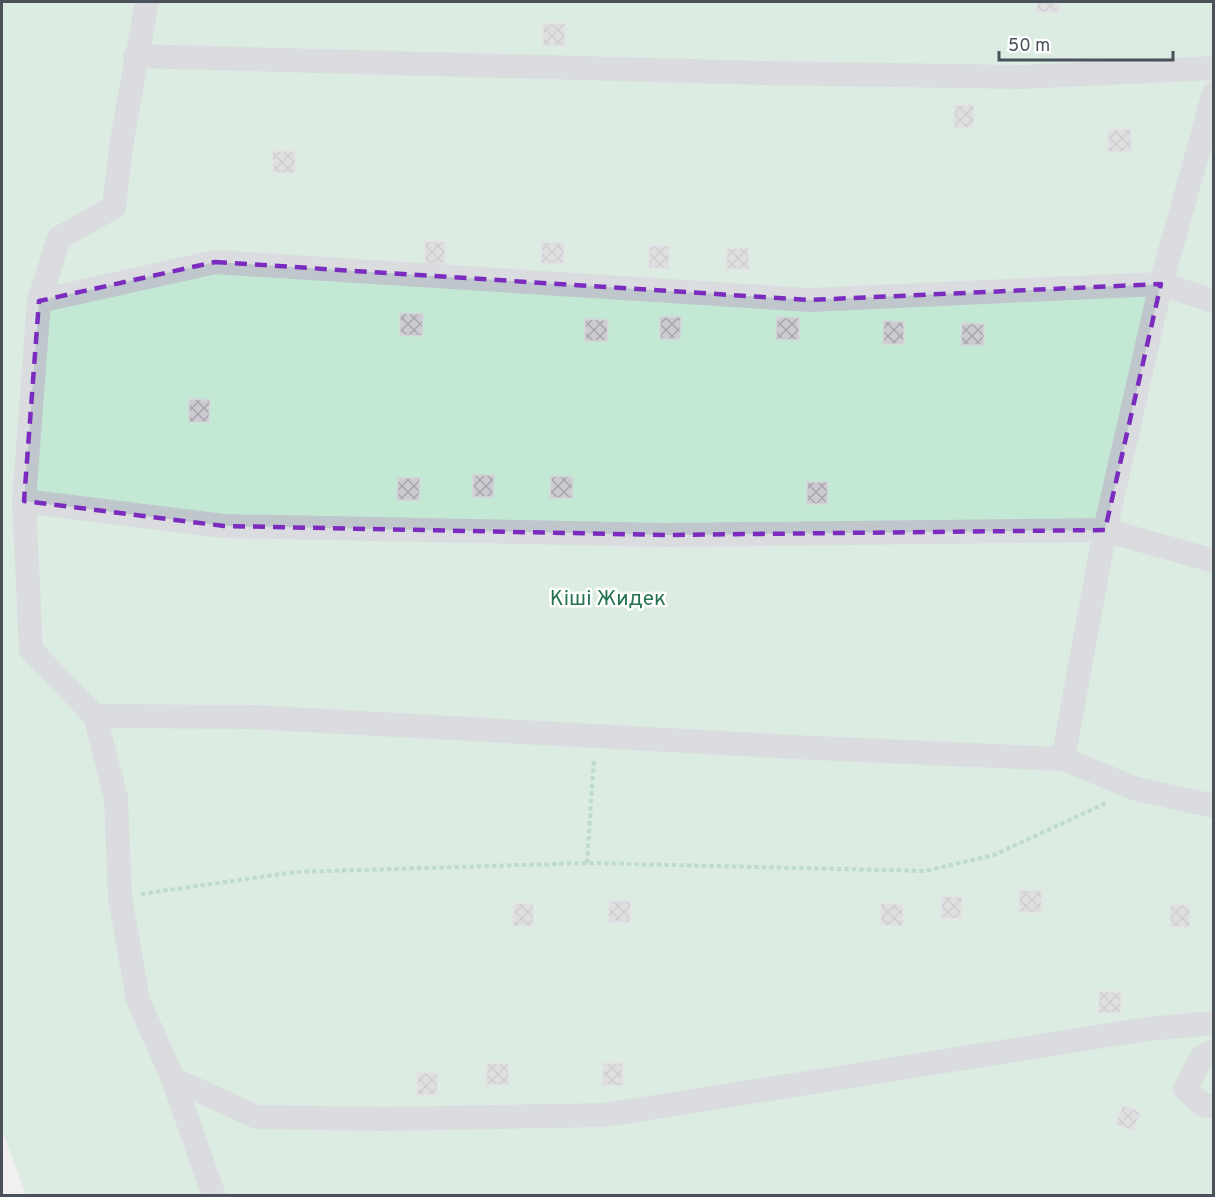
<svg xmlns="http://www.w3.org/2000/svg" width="1215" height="1197" font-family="Overpass,sans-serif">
<defs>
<pattern id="building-cross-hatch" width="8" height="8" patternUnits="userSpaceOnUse" patternTransform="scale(1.5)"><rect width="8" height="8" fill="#cbcbd1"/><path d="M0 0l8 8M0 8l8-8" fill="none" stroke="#a7a7ad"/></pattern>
</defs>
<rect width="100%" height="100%" fill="#f1efef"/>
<path fill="#c3e9d4" d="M2 2H1213V1195H26L2 1130Z"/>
<path fill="url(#building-cross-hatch)" stroke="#d4d5da" stroke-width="1.5" d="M1037 2H1059V12H1037Z
M565 23V46H543V24Z
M954 105H974V128H954Z
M1131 129V152H1108V130Z
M272 151H295V173H273Z
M425 241 446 242 445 264H425Z
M542 242 564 243V264H541Z
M649 246H669V269L648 268Z
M727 248H749V270L726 269Z
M400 313 423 314 422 336 400 335Z
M660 317H681L680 339H660Z
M777 317 799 318V340L776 339Z
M585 319 608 320 607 341H585Z
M884 321 904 322V344H883Z
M962 323 984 324V345H961Z
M189 399 210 400 209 422H189Z
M473 475H494L493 497H473Z
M551 476 573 477 572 498H550Z
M398 478H420L419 500H397Z
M807 482H828L827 504H807Z
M1019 890 1042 891 1041 913 1019 912Z
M942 896 962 897 961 919 941 918Z
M609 901H631L630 923 608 922Z
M514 903 534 904 533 926H513Z
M881 903 903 904V926L881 925Z
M1170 904 1190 905V927H1170Z
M1099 991 1121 992V1013H1098Z
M487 1063 509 1064V1085H486Z
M603 1063H623L622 1086 602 1085Z
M417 1072 438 1073 437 1095H417Z
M1123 1105 1141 1112 1133 1131 1115 1124Z"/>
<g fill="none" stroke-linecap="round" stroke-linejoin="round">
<path stroke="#80c3a5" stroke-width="4" stroke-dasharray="4.5 3" stroke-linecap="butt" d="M587 863 594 758
M141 894 295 872 587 863 925 871 994 855 1108 802"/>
<path stroke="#bfc6cc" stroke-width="24" d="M135 56 763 73 1022 77 1214 68
M39 301 215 262 810 300 1161 284 1214 301
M24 501 224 526 665 535 1105 530 1214 561
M95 716 31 650 24 501 39 301 59 238 114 207 122 140 147 2
M1063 759 1105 530 1161 284 1214 93
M1214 806 1136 789 1063 759 794 747 252 717 95 716 116 798 120 897 138 1000 173 1079 257 1117 383 1119 605 1115 1147 1029 1214 1023
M1214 1051 1202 1057 1185 1089 1203 1105 1214 1107
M173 1079 214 1196"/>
</g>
<path d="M0 0H1215V1197H0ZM215 262 810 300 1161 284 1105 530 665 535 224 526 24 501 39 301Z" fill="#f1efef" fill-opacity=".55" fill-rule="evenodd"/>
<path fill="none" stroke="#7b2cbf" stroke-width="4.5" stroke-dasharray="12 8" stroke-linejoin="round" d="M215 262 810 300 1161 284 1105 530 665 535 224 526 24 501 39 301Z"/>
<g text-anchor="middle" stroke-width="5" stroke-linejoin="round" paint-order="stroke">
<g font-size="21" fill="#23734f" stroke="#fff">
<text x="608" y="605">Кіші Жидек</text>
</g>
</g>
<rect width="1215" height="1197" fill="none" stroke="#4a515a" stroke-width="6"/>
<path d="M999 51v9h174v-9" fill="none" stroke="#4a515a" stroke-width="3"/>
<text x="1008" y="51" font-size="18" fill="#4a515a" stroke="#ffffff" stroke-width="4.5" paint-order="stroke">50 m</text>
</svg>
